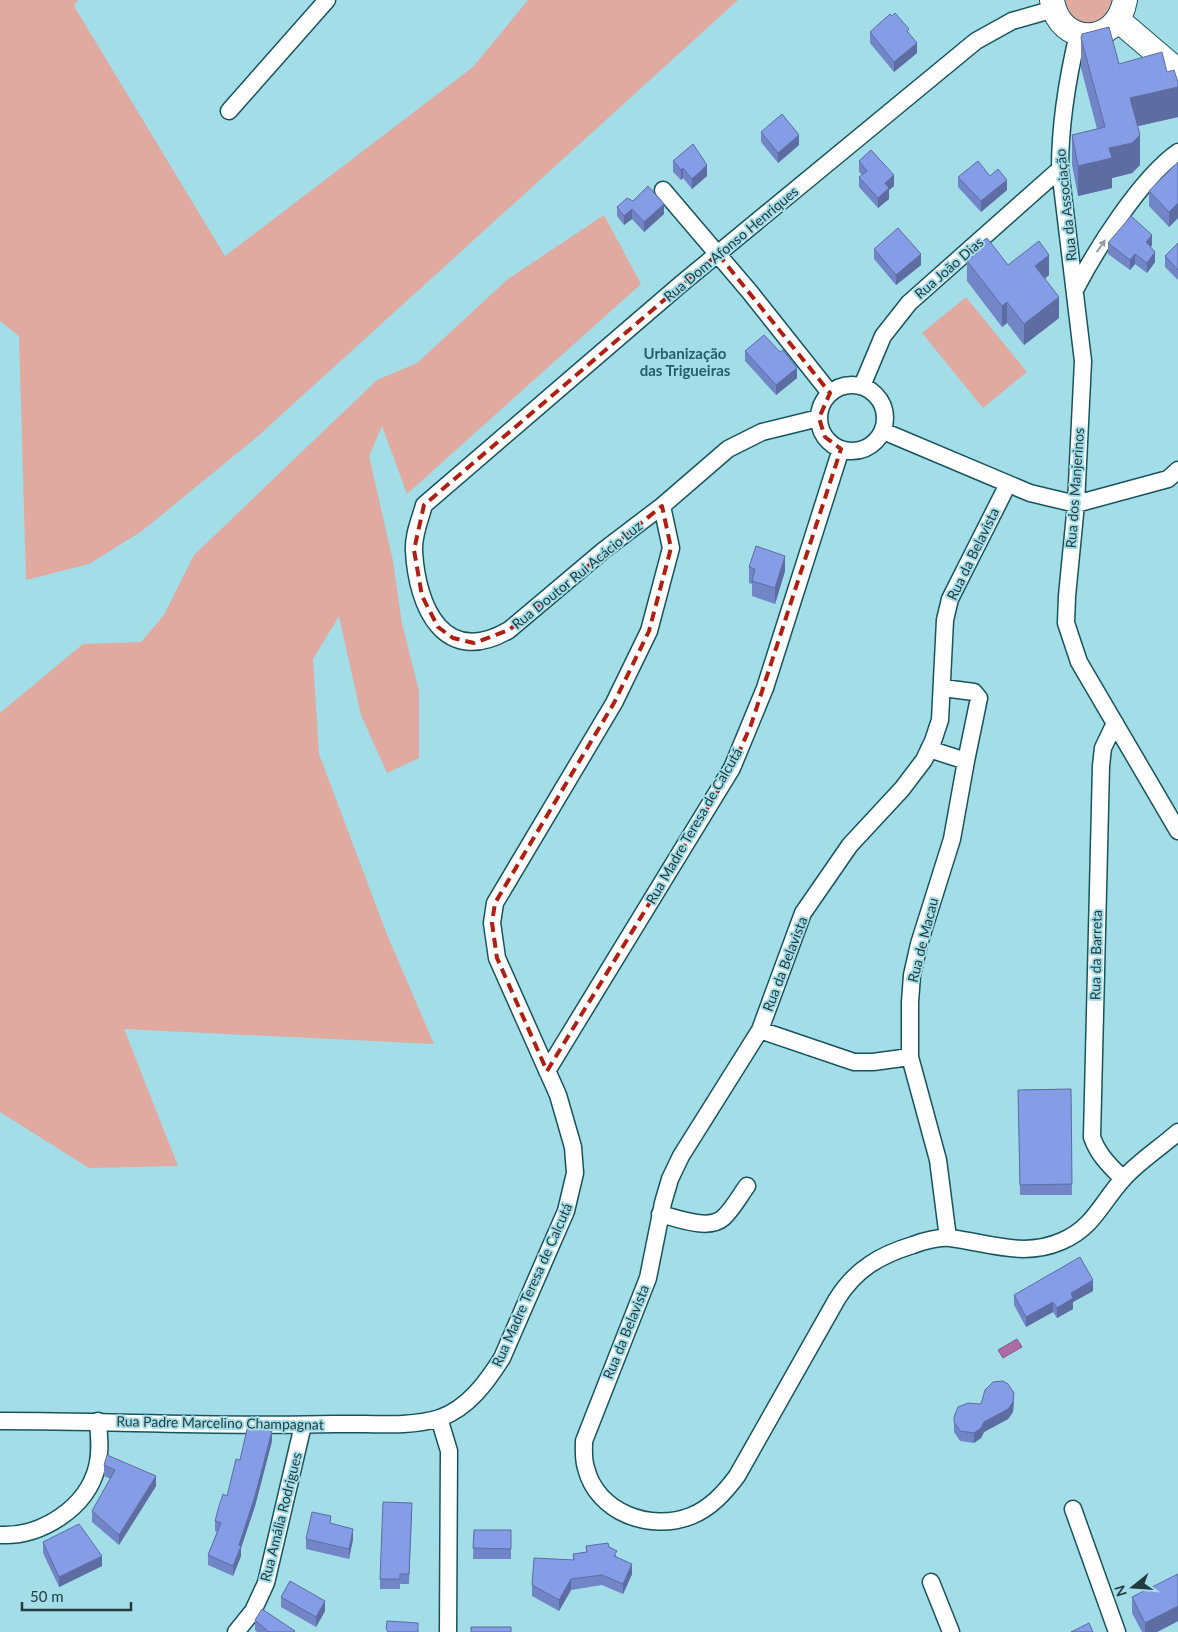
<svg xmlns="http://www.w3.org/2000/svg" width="1178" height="1632" font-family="Lato,sans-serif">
<rect width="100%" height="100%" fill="#a2dde8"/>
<path fill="#e1aaa0" d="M0 0H78L74 6 225 256 473 67 528 0H738L258 436 142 531 89 564 26 580 19 336 0 321Z
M1062 0H1117L1106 20 1089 25 1072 19Z
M604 215 641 284 407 494 382 426 369 456 393 561 402 624 419 691V758L387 773 361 715 339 616 313 659 319 754 386 932 434 1044 124 1029 178 1166 89 1168 0 1112V713L83 644 141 642 164 615 194 555 377 380 417 363 508 279Z
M966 297 1027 372 983 408 922 333Z"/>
<path fill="#ac6ca6" stroke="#835e88" d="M1017 1339 1022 1347 1003 1358 998 1350Z"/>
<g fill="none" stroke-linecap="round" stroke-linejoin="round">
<defs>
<path id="street" d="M1078 34C1067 80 1060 122 1060 169L1083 361 1076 504 1067 596 1066 623 1079 662 1178 831
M229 111 327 0
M663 190 749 291 830 393
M1076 288C1097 248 1141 178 1178 152
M819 418a33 33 0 1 1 66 0a33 33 0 1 1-66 0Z
M862 386 883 336 909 303 1060 169
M819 418 762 432 728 449 662 506 604 550 509 630C444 668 417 607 414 551 413 535 420 520 424 505L681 284 976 41 1012 21 1054 9
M883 431 1030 493 1076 504 1168 479 1178 470
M1008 484 950 599 945 620 940 720 933 741 924 760 902 789 850 845 803 913 760 1030 681 1156 670 1179 663 1203 648 1278 584 1441C584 1450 583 1459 586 1468 597 1513 651 1532 691 1516 711 1508 725 1492 737 1476L837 1299C856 1269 880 1255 913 1245 924 1241 939 1237 950 1238 989 1243 1024 1258 1062 1241 1094 1227 1101 1203 1123 1179 1138 1162 1160 1148 1178 1132
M943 688 974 692 979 698 966 761
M1115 723 1103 748 1101 766 1092 1137C1098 1155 1110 1166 1123 1179
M929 749 966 761 952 839 919 944 912 975 910 1002V1057L938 1160 948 1238
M760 1030 854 1062H873L910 1057
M547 1071 732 768 765 688 841 449
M660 1214C677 1218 708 1231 723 1218 732 1210 739 1197 747 1186
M439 1418 449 1451 448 1632
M0 1421C111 1421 223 1427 334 1424 368 1423 408 1428 440 1418 468 1408 487 1382 502 1358L566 1211 575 1173 573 1147 558 1095 497 958 492 923 495 903 614 703 649 631 671 548 662 506
M1073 1509 1117 1632
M0 1535C41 1537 87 1508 97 1467 101 1452 99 1437 98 1421
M931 1582 951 1632
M236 1632 253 1611 266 1583 303 1425"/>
<path id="secondary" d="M1052 0C1059 47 1117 47 1125 0
M1118 20 1178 71"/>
</defs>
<use href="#street" stroke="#18545d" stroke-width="19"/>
<use href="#secondary" stroke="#18545d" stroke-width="26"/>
<use href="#street" stroke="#fff" stroke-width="16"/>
<use href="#secondary" stroke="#fff" stroke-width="24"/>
</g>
<path fill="#7286c7" d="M870 32 909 33 917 53 894 72 870 43Z
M1081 38 1119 64 1167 72 1178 87V117L1137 126 1140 165 1132 173 1112 178V188L1078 196 1072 165V135L1097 129 1081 68Z
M761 132 799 145 778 163 761 142Z
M673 161 707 176 692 189 683 178 681 180 673 172Z
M859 161 894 186 889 190V199L878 208 859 187V177L862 175 859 172Z
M1178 162V218L1169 227 1149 206V191Z
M990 176 1007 190 981 212 958 187V177Z
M633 201 664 214 644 232 632 219 624 225 617 216V207Z
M1108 243 1152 245 1151 247 1155 262 1147 273 1135 264 1130 270 1108 254Z
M1178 243V280L1165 267V256Z
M975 246 1008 265 1049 275 1045 279 1059 318 1024 345 1007 323 1002 327 967 281V261L975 254Z
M874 249 921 265 896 285 874 259Z
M745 351 780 352 797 378 776 395 745 361Z
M749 567 785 571 775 604 752 596V584L749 583Z
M1071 1089 1072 1195H1020L1018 1090Z
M1093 1291 1073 1302V1309L1057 1318 1053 1312 1026 1327 1014 1305V1295Z
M1014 1402 1013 1412 1008 1419 984 1432 981 1438 974 1443 960 1441 954 1432V1417L981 1404Z
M272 1441 255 1506 241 1548V1556L233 1576 208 1565V1555L217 1532 215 1531V1521L227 1496 240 1460Z
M104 1465 156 1486 119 1545 92 1522V1511L111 1479 104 1476Z
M412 1513 409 1584H400V1589H380V1579Z
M331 1524 353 1539 349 1559 306 1549V1539Z
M474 1530H511V1559H473Z
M43 1542 102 1566 59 1587 43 1553Z
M586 1546 609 1547 617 1557 632 1574 623 1594 602 1585 571 1590 559 1611 532 1596V1585L573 1560V1554L586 1552Z
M281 1597 325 1611 316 1627 281 1607Z
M1132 1597 1178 1621 1157 1632H1142L1132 1613Z
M255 1620 295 1632H257L255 1630Z"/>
<path fill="#5d6da2" d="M917 43V53L894 72V62Z
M1178 87V117L1130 128V98Z
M799 135V145L778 163V153Z
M1140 135V165L1132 173 1112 178V188L1078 196V166L1109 148Z
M707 165V176L692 189V179Z
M683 168V178L681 180V170Z
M894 175V186L889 190V199L878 208V198L885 183Z
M1007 180V190L981 212V201Z
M1178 203V218L1169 227V212Z
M664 204V214L644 232V222Z
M632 209V219L624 225V216Z
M1152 235V245L1146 252V242Z
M1155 252V262L1147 273V263Z
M921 254V265L896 285V275Z
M1135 254V264L1130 270V260Z
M1049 255V275L1035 286V266Z
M1059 297V318L1024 345V324Z
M1007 302V323L1002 327V306Z
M797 368V378L776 395V385Z
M785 556V571L775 604V588Z
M1093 1280V1291L1073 1302V1309L1057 1318V1308L1071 1293Z
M1053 1302V1312L1026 1327V1317Z
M1014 1393 1013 1412 1008 1419 984 1432 981 1438 974 1443V1433Z
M272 1431V1441L255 1506 241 1548V1556L233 1576V1566Z
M156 1476V1486L119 1545V1535Z
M353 1529V1539L349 1559V1549Z
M102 1556V1566L59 1587V1577Z
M632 1564V1574L623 1594V1584Z
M571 1579V1590L559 1611V1600Z
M325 1601V1611L316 1627V1617Z
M1178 1606V1621L1157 1632H1145V1623Z"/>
<path fill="#859ce7" stroke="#5d6da2" d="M895 13 909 29 907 31 917 43 894 62 870 32 890 14 892 16Z
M1109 27 1119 64 1162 52 1167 72 1174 70 1178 82V87L1130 98 1140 135 1132 143 1109 148 1112 158 1078 166 1072 135 1105 127 1081 38 1082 34Z
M782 114 799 135 778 153 761 132Z
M693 144 707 165 692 179 683 168 681 170 673 161Z
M871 150 894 175 885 183 889 188 878 198 859 177 867 171 859 161Z
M978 161 990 176 998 169 1007 180 981 201 958 177Z
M1178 162V203L1169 212 1149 191Z
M648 186 664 204 644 222 632 209 624 216 617 207 627 198 633 201Z
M1131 216 1152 235 1146 242 1155 252 1147 263 1135 254 1130 260 1108 243Z
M898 228 921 254 896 275 874 249Z
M987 238 1008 265 1039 241 1049 255 1035 266 1059 297 1024 324 1007 302 1002 306 967 261 979 251 975 246Z
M1178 243V270L1165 256Z
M764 335 780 352 783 350 797 368 776 385 745 351Z
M756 546 785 556 775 588 752 581 755 569 749 567Z
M1071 1089 1072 1184 1020 1185 1018 1090Z
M1080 1257 1093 1280 1071 1293 1073 1298 1057 1308 1053 1302 1026 1317 1014 1295Z
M1003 1381 1008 1384 1014 1393 1013 1402 1008 1409 984 1422 981 1428 974 1433 960 1431 954 1422V1417L958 1407 968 1403 981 1404 985 1390 993 1382Z
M248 1425 272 1431 255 1496 239 1545 241 1546 233 1566 208 1555 221 1523 215 1521 219 1506 223 1494 227 1496 236 1459 240 1460Z
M107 1455 156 1476 119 1535 92 1511 115 1470 104 1465Z
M383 1502 412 1503 409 1574H400V1579H380Z
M312 1512 331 1516 330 1523 353 1529 349 1549 306 1539Z
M79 1524 102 1556 59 1577 43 1542Z
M474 1530H511V1549L473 1548Z
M608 1543 609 1547 617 1551 614 1556 632 1564 623 1584 602 1575 571 1579 559 1600 532 1585 534 1558 574 1560 573 1554 587 1552 586 1546Z
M1178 1574V1606L1145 1623 1132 1597Z
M290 1581 325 1601 316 1617 281 1597Z
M262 1609 295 1631 294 1632H269L255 1620Z
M387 1621 418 1623V1632H388L386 1629Z
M1089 1623 1093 1632H1071Z
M471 1627H511V1632H471Z"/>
<defs><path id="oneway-solid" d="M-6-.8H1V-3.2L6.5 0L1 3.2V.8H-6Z" transform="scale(1.25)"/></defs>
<use fill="#929ea0" href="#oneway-solid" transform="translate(1101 246) rotate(-55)"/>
<path fill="none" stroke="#af2012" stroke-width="4" stroke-dasharray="10 6" stroke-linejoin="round" d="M718 254 830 393 819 418 825 437 841 449 751 725 732 768 547 1071 497 958 492 923 495 903 614 703 649 631 671 548 662 506 509 630 474 643 453 638 438 627 422 596 414 550 424 505Z"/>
<g text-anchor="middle" stroke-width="4" stroke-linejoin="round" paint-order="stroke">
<g font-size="14" fill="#243c41" stroke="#a2dde8">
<text transform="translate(1066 205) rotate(-96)" y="5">Rua da Associação</text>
<text transform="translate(731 244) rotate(-40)" y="5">Rua Dom Afonso Henriques</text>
<text transform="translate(949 268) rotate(-41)" y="5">Rua João Dias</text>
<text transform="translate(1075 488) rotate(-86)" y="5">Rua dos Manjerinos</text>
<text transform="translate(973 554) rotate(-64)" y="5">Rua da Belavista</text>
<text transform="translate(577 575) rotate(-39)" y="5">Rua Doutor Rui Acácio Luz</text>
<text transform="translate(694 826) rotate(-60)" y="5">Rua Madre Teresa de Calcutá</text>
<text transform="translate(923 940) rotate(-76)" y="5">Rua de Macau</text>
<text transform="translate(1096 955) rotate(-89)" y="5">Rua da Barreta</text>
<text transform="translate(785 964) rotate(-69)" y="5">Rua da Belavista</text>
<text transform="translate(532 1285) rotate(-66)" y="5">Rua Madre Teresa de Calcutá</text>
<text transform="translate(626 1332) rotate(-68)" y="5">Rua da Belavista</text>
<text transform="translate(220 1423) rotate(1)" y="5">Rua Padre Marcelino Champagnat</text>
<text transform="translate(281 1517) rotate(-76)" y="5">Rua Amália Rodrigues</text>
</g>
<g font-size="15" font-weight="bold" fill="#255f69" stroke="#a2dde8">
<text x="685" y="359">Urbanização<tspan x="685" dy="17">das Trigueiras</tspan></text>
</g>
</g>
<g transform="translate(1133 1587) rotate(253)" stroke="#a2dde8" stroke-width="4" paint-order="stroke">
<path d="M0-4L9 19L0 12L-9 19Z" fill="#243c41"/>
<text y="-8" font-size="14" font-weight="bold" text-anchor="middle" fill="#243c41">N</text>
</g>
<path d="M22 1602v8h109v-8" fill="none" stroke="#243c41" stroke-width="2.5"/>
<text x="30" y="1602" font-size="15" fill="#243c41" stroke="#a2dde8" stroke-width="4" paint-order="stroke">50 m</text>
</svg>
